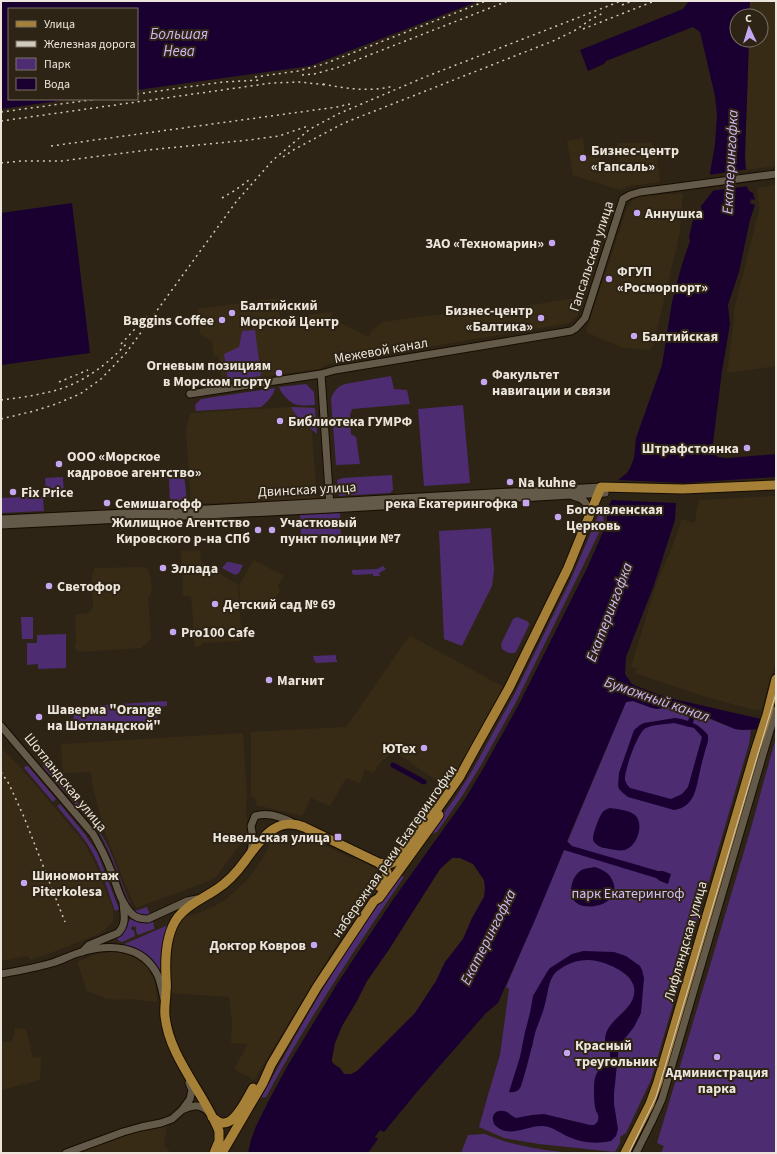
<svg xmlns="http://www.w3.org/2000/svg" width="777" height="1154" font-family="'Source Sans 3',sans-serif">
<rect width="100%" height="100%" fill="#2e2415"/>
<path fill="#382b16" d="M750 1H776V166L746 170 745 157 749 40H761V16H749Z
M583 138 585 155 619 164 618 143H652L653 152 656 151 660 182 628 186 620 190 573 175 567 141Z
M776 185V366L727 373 734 321V310L760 207 758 206 759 201 758 200 757 188Z
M683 193 680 232 653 346 649 350 621 347 586 332 627 208 636 197Z
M581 297 580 308 577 316 569 323 329 364 319 369 222 382 218 355 214 356 212 342 200 334 197 309 277 298 280 318 333 312 330 318 369 337 372 330 383 322 449 313 457 317Z
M291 407H310L317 499 191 504 186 430 190 413Z
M776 496V661L771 678H770L762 709 754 710 703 696 635 673 637 668 631 667 656 585 673 545 682 519 694 523 696 517 697 508 700 500Z
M200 550 201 562 238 585 242 641 202 643V646L195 647 191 596H185L183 595 181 551Z
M254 560 284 576 278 585 280 591 270 606 241 609 239 585Z
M146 567 150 575 152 592 148 597 151 639 141 648 78 652 74 647 76 642 75 617 76 615 88 613 93 608 92 581V575L94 572V568Z
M411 636 505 688 476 740 447 788 394 751 379 764 373 773 365 769 360 783 346 778 330 806 311 798 302 816 256 805 257 801 251 796V732L346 727 408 638Z
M243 733 247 798 246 802 247 835 216 877 209 881 136 908 125 884 104 830 92 783 91 772 63 773 61 744Z
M1 748 16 763 44 795 84 843 93 859 113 908V922L101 933 48 954 30 960 28 956 1 961Z
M290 833 299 834 353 859 354 858 359 860 378 870V875L363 903 354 916 308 991 254 1080 234 1069 248 1044 231 1043 232 1021 229 997 169 993 170 952 176 928 182 918 188 916 196 914 215 906 229 897 249 878 269 848V845L275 839 279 836Z
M452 858H460L473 864 484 880 485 888 484 897 472 918 463 939 445 962 436 981 415 1013 357 1071 351 1075 344 1074 340 1068 335 1065 332 1062V1059L335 1043 342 1026 357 1001 367 981 388 951 440 869Z
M109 952H117L126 953 138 959 144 964 149 969 155 982 157 1001 155 1002 130 999 118 1000 105 998 87 991 77 962 93 955Z
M15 1028 26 1029 33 1058 41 1057 40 1080 1 1090V1042H10L15 1034Z
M167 1126 164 1143V1145L171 1153H75L143 1128Z"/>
<path fill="#4d2c72" d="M255 330 261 376 228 381 224 354 239 347 242 331Z
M391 376 394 389 407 390 410 404 352 409 350 415 351 434 356 437 360 464 336 465 331 399C333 392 338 386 345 384Z
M306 384 314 392 315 405C310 405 304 406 298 405 291 404 281 394 279 387Z
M275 388C274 395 267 402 261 407L196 411 195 405 201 399Z
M463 405 470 483 424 486 418 409Z
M291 407 315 408 317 434 297 417Z
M392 475 393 490 390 493 339 496 337 480 343 478Z
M63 477 64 496 46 497 45 478Z
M169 478H180L184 479 185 482 187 503 170 504Z
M43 496 44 511 1 513V498Z
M602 507V508L604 522 583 566 516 702 481 765 462 796 437 832 431 834 430 832 455 798 472 771 516 691 570 581Z
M340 513 341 538 301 540 300 515Z
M491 528 494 571 492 586 462 646 444 639 439 531Z
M227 562H229L243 565 239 573 235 575 222 568Z
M383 566 386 569 379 573 380 576H373V574L354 575 352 573V570L377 569Z
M21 617H33V639H22Z
M517 617 527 621 529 623V625L516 652C511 655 506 652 502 649L501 644 513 619Z
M66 634V668L38 669V664L27 665V643H37V635Z
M336 655V660H337V662L316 663 314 660 313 656Z
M167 701V706L157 707V719H148V722L74 727 73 707Z
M633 701 652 708 672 707 690 711 735 729 743 730 751 729 749 744 651 1080 626 1133 620 1137V1143L615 1152 539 1144 504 1138 479 1127 488 1095 500 1055 509 989 506 987C547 892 586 797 626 702Z
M776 737V1153H661L664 1146 657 1143 751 828Z
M44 764 91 818 88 819 43 767Z
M26 766H28L56 799 53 802 24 768Z
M60 804 84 833 97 852 119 909 115 911C107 889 101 865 88 845 79 831 67 819 57 806Z
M93 822C114 849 119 880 133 910L135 911 147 907 150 915C143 917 137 915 132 909 118 879 113 852 93 824Z
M399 874 404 877C355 949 307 1021 266 1097L261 1098C288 1049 314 1002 344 955 362 928 381 901 399 874Z
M130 919 142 923 153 921 154 927V929L138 935 136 931V927L132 926 131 929 134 931 135 936 122 942 119 941 116 937 125 929Z
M168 925 162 953 161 974 133 948 122 945Z
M485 1134C512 1146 543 1150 572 1153H461L468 1135Z"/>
<path fill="#190030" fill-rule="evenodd" d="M1 1H479L310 66 137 90V9H9V99H72L1 109Z
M689 1H750L749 16H737V40H749L745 157 747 186 748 190 753 193 755 200 751 199 750 203 755 205 750 220 739 272 728 305 730 324 722 371 713 443 714 454 718 457 727 458 776 454V477L685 483 676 503 675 520 654 585 626 657 625 674 632 684 636 686 665 697 761 719 776 726V733L763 729 743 730 735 729 693 711 672 707 657 709 652 708 633 701 626 702 567 841 572 846 658 871H663L671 874 668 884 660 881 656 878 564 850 535 920 498 1003 486 1013 417 1092 384 1132 380 1130 375 1137 378 1139 368 1153H248L251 1140 256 1126 269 1100 288 1065 337 984 392 901 465 799 484 767 519 704 587 568 607 523V508L612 500 618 480 627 473 630 468 634 458 636 438 662 365 672 302 682 264 690 241 689 237 693 220 701 211V206L713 191 710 173 715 144 717 115 715 96 700 32 693 27 606 61 604 64 588 71 580 50 683 9ZM452 858H460L473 864 484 880 485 888 484 897 472 918 463 939 445 962 436 981 415 1013 357 1071 351 1074H344L340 1068 335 1065 332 1062V1059L335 1043 342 1026 357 1001 367 981 388 951 440 869Z
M72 203 90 353 1 365V213Z
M675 718C689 720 699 724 708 735V741C705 751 702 761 700 771 696 788 695 807 674 810L628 797 623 793 619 789 618 785 619 773 634 730 640 725 644 723ZM674 723 694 728 702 737 688 787 682 794 671 799 630 788C627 785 626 783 625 780 624 771 638 731 646 728 651 725 667 724 674 723Z
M610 808C617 809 630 810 636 816 644 826 637 846 625 850 620 851 615 850 610 849 605 848 600 848 596 844 594 842 593 841 593 839 593 833 599 817 602 813 604 810 607 809 610 808Z
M595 867C603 870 610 873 613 882 623 906 578 915 572 897 569 889 573 876 580 871 584 868 590 868 595 867Z
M583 951 614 952 626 956 640 966 642 970 644 978 641 1013 634 1027 619 1046 614 1093V1104L618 1129 616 1136 611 1141C596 1144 582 1143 569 1137 560 1133 553 1127 543 1126 527 1125 508 1140 494 1124 490 1114 497 1108 507 1112 510 1114 512 1116 516 1118L532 1115 544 1114 590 1125H594C596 1123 598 1122 598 1120 599 1117 598 1114 596 1111 594 1105 594 1097 594 1090 594 1083 594 1076 599 1070 604 1065 609 1064 610 1056 611 1050 605 1045 605 1039 606 1018 638 1010 634 987 631 974 615 967 604 963 590 958 576 959 563 967 561 969 558 970 556 972 548 980 548 994 545 1004 543 1013 539 1021 536 1030 534 1036 533 1044 531 1050 528 1062 525 1074 521 1086 519 1091 515 1093 509 1092L520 1057 525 1032 530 1013 533 996 547 972 550 968 572 954Z"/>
<path fill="#2e2415" d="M748 169 749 186 710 191 711 190 709 175Z
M618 480 685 483 676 503 612 500Z"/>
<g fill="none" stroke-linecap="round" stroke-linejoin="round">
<path stroke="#190030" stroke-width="5" d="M687 724H690L694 709
M393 765 424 782"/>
<defs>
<path id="minor" d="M321 374 330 506
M190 394 321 374 335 370 571 331 576 328 585 318 623 199 630 195 640 192 776 174
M573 496C588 500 587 504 588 517
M1 519 189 510 601 487
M1 525 330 509 605 493
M1 726 93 834C100 846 106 858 111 871 117 885 120 902 131 913 135 918 141 919 148 919L187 901 197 899
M251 851 253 838 251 826 255 816C268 812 284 818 295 824
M82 952 89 945 118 933C127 924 124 914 123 903
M1 974C18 971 35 968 52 963 62 960 71 955 81 952 109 944 143 944 158 976 161 983 162 991 164 999
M184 1109C194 1104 201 1105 209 1112
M66 1153 123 1132 141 1127 161 1123 172 1119 182 1110 190 1099 192 1090 189 1083
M636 1153 652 1121 662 1099 776 710"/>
<path id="major" d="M379 863 387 872 386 878 380 887
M212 1117C216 1120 219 1123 223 1123 236 1124 247 1098 253 1088
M214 1153 219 1141V1131C204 1093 169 1057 165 1016 164 1007 166 1000 166 991 167 986 166 981 166 976 165 957 166 933 178 917 188 904 204 898 217 889 228 882 237 872 245 861 260 841 275 815 304 827L379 863 389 864 394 862 418 831 438 808 459 778 476 747 509 688 568 568 601 487 683 489 776 485
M222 1153 263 1083 271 1065 317 987 374 901 379 898 439 815
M625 1153 650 1104 658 1082 755 752 767 715 776 679"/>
</defs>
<use href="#minor" stroke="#160d02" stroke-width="9"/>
<use href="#major" stroke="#160d02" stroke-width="11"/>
<use href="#minor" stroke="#645a49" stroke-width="7"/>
<use href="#major" stroke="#a78038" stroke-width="9"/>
<path stroke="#d0c9be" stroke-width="1" d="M629 1153 656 1097 776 693"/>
<path stroke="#d0c9be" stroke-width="1.5" stroke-dasharray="2 4" stroke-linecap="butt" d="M622 5 632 1
M583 29 652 2
M302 75 314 74 336 68 508 1
M255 77 298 71 324 64 486 1
M323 84C347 89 370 92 394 86
M137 94 223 82 261 80
M1 112 98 99
M1 121 272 83 299 82 327 85
M51 146 337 107 350 104
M283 157 295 149 344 123 553 41 574 31 590 20 603 13
M1 163 22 161H62L148 150 249 140 279 136 308 126
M222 198 234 191 249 180
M121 344 148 315
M59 382 88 370
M1 400C17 398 33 396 49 392 81 385 107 365 128 342
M1 419 34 411 56 404 80 394 101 379 126 353 236 202 273 160 310 129 338 114 425 77 621 1
M1 772 9 784 24 817 65 922"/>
</g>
<g fill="#c5a7f1" stroke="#2e2415" stroke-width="1.5">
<circle cx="583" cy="158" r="4"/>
<circle cx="637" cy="213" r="4"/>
<circle cx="552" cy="243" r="4"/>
<circle cx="609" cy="279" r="4"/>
<circle cx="232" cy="313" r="4"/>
<circle cx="541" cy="318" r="4"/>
<circle cx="222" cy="320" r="4"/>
<circle cx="634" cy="336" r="4"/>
<circle cx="279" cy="373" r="4"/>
<circle cx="484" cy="382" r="4"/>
<circle cx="280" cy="421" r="4"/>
<circle cx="747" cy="448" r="4"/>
<circle cx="59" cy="464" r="4"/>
<circle cx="510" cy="482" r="4"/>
<circle cx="13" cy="492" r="4"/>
<circle cx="107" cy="503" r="4"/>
<rect x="522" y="499" width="8" height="8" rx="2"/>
<circle cx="558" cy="517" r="4"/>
<circle cx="258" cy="530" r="4"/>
<circle cx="272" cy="530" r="4"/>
<circle cx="163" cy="568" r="4"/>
<circle cx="49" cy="586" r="4"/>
<circle cx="215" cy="604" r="4"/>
<circle cx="173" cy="632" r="4"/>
<circle cx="269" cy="680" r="4"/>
<circle cx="39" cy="717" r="4"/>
<circle cx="424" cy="748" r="4"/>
<rect x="334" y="833" width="8" height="8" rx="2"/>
<circle cx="24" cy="883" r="4"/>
<circle cx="314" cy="945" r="4"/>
<circle cx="567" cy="1053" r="4"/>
<circle cx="717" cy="1057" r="4"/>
</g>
<g text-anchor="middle" stroke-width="4" stroke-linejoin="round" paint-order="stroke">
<g font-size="14" font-weight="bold" fill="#ebe5db" stroke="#2e2415" text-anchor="start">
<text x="591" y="155">Бизнес-центр<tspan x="591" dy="16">«Гапсаль»</tspan></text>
<text x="645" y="218">Аннушка</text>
<text x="544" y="248" text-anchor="end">ЗАО «Техномарин»</text>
<text x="617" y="276">ФГУП<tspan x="617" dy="16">«Росморпорт»</tspan></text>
<text x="240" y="310">Балтийский<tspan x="240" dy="16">Морской Центр</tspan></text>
<text x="533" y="315" text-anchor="end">Бизнес-центр<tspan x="533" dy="16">«Балтика»</tspan></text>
<text x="214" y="325" text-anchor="end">Baggins Coffee</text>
<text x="642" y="341">Балтийская</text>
<text x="271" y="370" text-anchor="end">Огневым позициям<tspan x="271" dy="16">в Морском порту</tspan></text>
<text x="492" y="379">Факультет<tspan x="492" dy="16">навигации и связи</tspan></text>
<text x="288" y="426">Библиотека ГУМРФ</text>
<text x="739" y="453" text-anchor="end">Штрафстоянка</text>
<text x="67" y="461">ООО «Морское<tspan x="67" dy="16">кадровое агентство»</tspan></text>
<text x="518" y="487">Na kuhne</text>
<text x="21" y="497">Fix Price</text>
<text x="115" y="508">Семишагофф</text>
<text x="518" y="508" text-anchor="end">река Екатерингофка</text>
<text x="566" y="514">Богоявленская<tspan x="566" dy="16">Церковь</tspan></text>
<text x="250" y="527" text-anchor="end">Жилищное Агентство<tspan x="250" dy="16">Кировского р-на СПб</tspan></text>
<text x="280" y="527">Участковый<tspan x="280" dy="16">пункт полиции №7</tspan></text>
<text x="171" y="573">Эллада</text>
<text x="57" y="591">Светофор</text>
<text x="223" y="609">Детский сад № 69</text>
<text x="181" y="637">Pro100 Cafe</text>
<text x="277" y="685">Магнит</text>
<text x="47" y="714">Шаверма "Orange<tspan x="47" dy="16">на Шотландской"</tspan></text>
<text x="416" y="753" text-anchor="end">ЮТех</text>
<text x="330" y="842" text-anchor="end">Невельская улица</text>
<text x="32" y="880">Шиномонтаж<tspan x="32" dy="16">Piterkolesa</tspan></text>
<text x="306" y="950" text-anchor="end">Доктор Ковров</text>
<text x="575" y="1050">Красный<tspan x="575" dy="16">треугольник</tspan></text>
<text x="717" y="1077" text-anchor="middle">Администрация<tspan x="717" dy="16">парка</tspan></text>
</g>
<g font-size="14" fill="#ebe5db" stroke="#2e2415">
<text transform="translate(591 256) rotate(-72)" y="5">Гапсальская улица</text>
<text transform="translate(381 350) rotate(-10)" y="5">Межевой канал</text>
<text transform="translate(307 489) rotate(-3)" y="5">Двинская улица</text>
<text transform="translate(66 782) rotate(51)" y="5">Шотландская улица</text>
<text transform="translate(394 851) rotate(-55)" y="5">набережная реки Екатерингофки</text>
<text transform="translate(685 941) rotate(-74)" y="5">Лифляндская улица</text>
</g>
<g font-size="14" fill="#d6bdfb" stroke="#2e2415">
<text x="628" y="898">парк Екатерингоф</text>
</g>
<g font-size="15" font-style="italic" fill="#cfb6f4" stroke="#2e2415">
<text x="179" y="39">Большая<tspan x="179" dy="17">Нева</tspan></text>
<text transform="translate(730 162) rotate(-87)" y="5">Екатерингофка</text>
<text transform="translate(609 612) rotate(-69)" y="5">Екатерингофка</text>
<text transform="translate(657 699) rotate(19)" y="5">Бумажный канал</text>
<text transform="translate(488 937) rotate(-63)" y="5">Екатерингофка</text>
</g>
</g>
<rect width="777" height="1154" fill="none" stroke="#ebe5db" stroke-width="4"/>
<rect x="8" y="8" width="130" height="92" fill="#2e2415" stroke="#7a7164"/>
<rect x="16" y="21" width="20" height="6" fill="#a78038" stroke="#7a7164"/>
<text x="44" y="28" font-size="12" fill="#ebe5db">Улица</text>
<rect x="16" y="41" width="20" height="6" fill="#d0c9be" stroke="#7a7164"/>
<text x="44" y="48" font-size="12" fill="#ebe5db">Железная дорога</text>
<rect x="16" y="58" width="20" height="12" fill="#4d2c72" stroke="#7a7164"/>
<text x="44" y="68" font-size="12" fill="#ebe5db">Парк</text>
<rect x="16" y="78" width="20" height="12" fill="#190030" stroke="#7a7164"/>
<text x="44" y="88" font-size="12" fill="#ebe5db">Вода</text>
<g transform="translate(749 28) rotate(356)"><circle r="19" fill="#2e2415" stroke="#7a7164"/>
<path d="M0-3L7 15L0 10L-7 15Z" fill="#c5a7f1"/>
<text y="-6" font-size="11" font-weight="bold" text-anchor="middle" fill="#ebe5db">С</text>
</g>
</svg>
